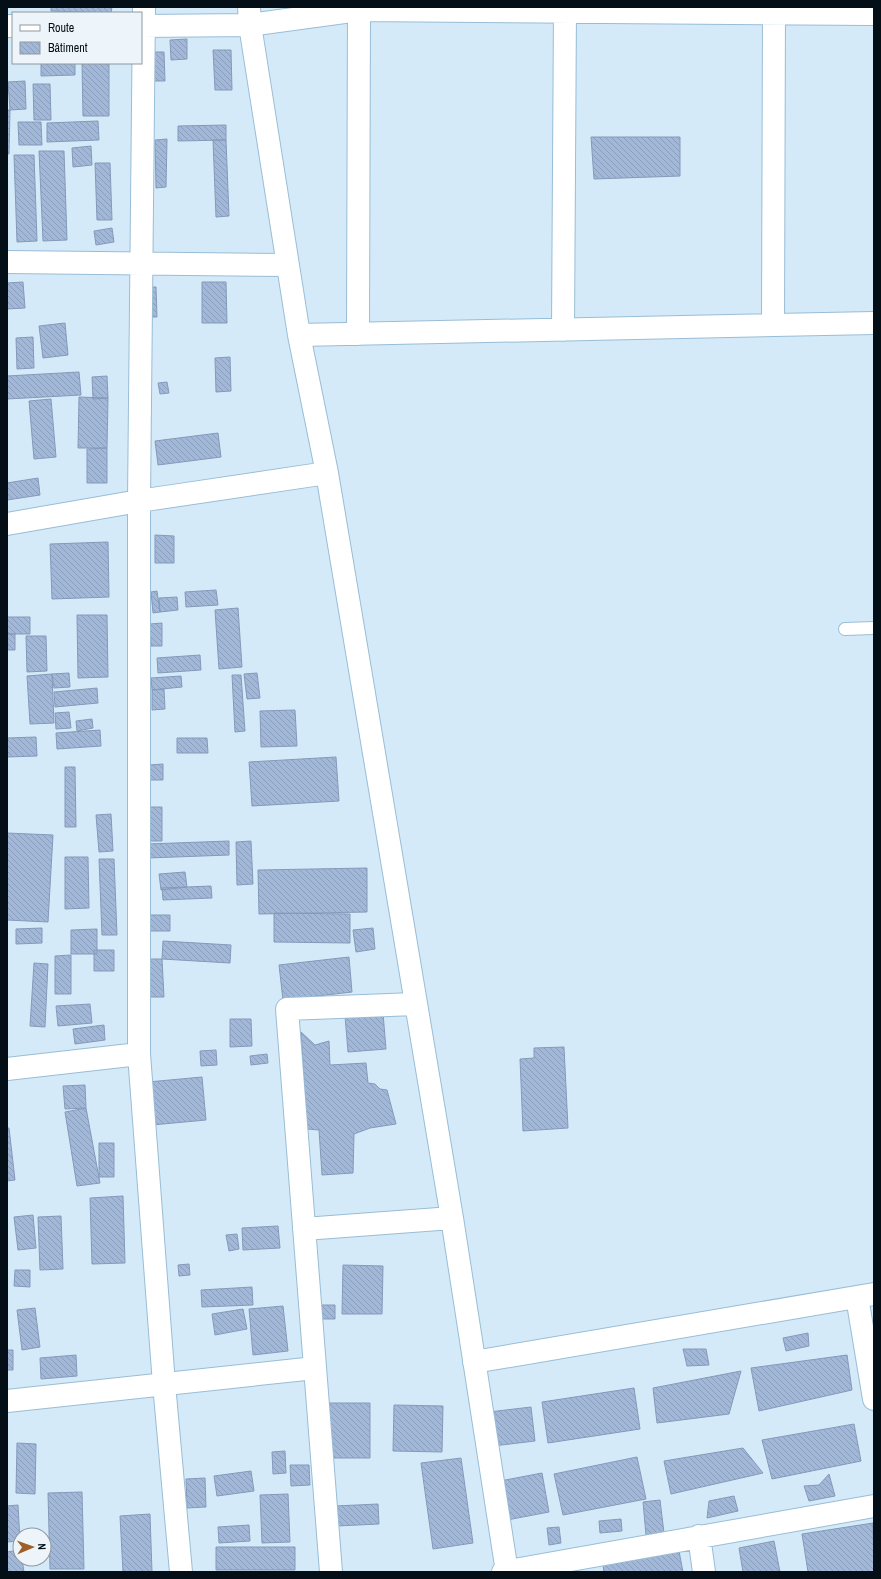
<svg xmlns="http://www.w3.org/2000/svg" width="881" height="1579" font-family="'Archivo Narrow',sans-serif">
<defs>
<pattern id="building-back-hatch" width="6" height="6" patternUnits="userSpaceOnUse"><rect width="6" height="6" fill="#a2b8d9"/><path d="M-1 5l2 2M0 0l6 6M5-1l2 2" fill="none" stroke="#8a9dba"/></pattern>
</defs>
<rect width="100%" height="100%" fill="#d4eaf9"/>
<path fill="url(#building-back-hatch)" stroke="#859aba" d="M51 7H112L111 13 51 11Z
M187 39V59L171 60 170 40Z
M213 50H231L232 90H215Z
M152 52H164L165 81H153Z
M41 63H75V75L41 76Z
M82 63H109V116H83Z
M25 81 26 109 10 110 8 82Z
M33 84H50L51 120H34Z
M7 110H10L9 154H7Z
M98 121 99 140 47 142V123Z
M18 122H41L42 145H19Z
M226 125V140L178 141V126Z
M591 137H680V176L594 179Z
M167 139 166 187 156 188 155 140Z
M213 140H226L229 216 216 217Z
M91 146 92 165 73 167 72 148Z
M39 151H64L67 240 43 241Z
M14 155H34L37 241 17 242Z
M95 163H110L112 220H97Z
M112 228 114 242 96 245 94 231Z
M23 282 25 308 7 309V283Z
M202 282H226L227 323H202Z
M142 287H156L157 317H143Z
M65 323 68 355 43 358 39 326Z
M33 337 34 368 17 369 16 338Z
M230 357 231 391 216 392 215 358Z
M79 372 81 395 7 399V376Z
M107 376 108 398 93 399 92 377Z
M167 382 169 393 160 394 158 383Z
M79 397 108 398 107 448H78Z
M51 399 56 457 34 459 29 401Z
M218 433 221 457 158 465 155 441Z
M107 448V483H87V449Z
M38 478 40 495 7 500V483Z
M155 535 174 536V563H155Z
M108 542 109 597 52 599 50 544Z
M216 590 218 605 186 607 185 592Z
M157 591 160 612 153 613 151 592Z
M177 597 178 610 160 612 159 598Z
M238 608 242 667 219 669 215 610Z
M77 615H107L108 677 78 678Z
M7 617H30V634H7Z
M162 623V646H151L150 624Z
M7 634H15V650H7Z
M26 636H46L47 671 27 672Z
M200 655 201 670 158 673 157 658Z
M69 673 70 687 54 688 52 674Z
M257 673 260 698 247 699 244 674Z
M52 674 54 723 30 724 27 676Z
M232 675H241L245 731 235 732Z
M181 676 182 687 152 690 151 678Z
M97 688 98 703 55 707 54 692Z
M164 689 165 709 152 710V690Z
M295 710 297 746 261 747 260 711Z
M69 712 71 728 56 729 55 713Z
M92 719 93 728 77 731 76 721Z
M100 730 101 746 57 749 56 733Z
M36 737 37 756 7 757V738Z
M177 738H207L208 753H177Z
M336 757 339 801 252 806 249 762Z
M163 764V780H149V765Z
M65 767H75L76 827H65Z
M148 807H162V841H149Z
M111 814 113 851 99 852 96 815Z
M7 833 53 835 48 922 7 920Z
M229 841V855L148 858 147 844Z
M251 841 253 884 237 885 236 842Z
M65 857H88L89 908 65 909Z
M99 859H114L117 935H102Z
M367 868V912L259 914 258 870Z
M185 872 187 887 161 890 159 874Z
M211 886 212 898 163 900 162 888Z
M274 913 350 914V943L274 942Z
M147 915H170V931H147Z
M42 928V943L16 944V929Z
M373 928 375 949 356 952 353 930Z
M97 929V954H71V930Z
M163 941 231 945 230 963 162 959Z
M94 950H114V971H94Z
M71 955V994H55V956Z
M349 957 352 992 283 1000 279 965Z
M148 959H162L164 997H149Z
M34 963 48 964 45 1027 30 1026Z
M90 1004 92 1023 58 1026 56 1006Z
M383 1013 386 1049 348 1052 345 1016Z
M230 1019H251L252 1046 230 1047Z
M104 1025 105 1040 75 1044 73 1029Z
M301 1032 315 1045 329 1041 330 1065 366 1063 368 1083 375 1084 380 1089 387 1090 396 1124 370 1128 354 1134 353 1173 322 1175 319 1130 307 1129Z
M564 1047 568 1128 523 1131 520 1059 534 1058V1048Z
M216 1050 217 1065 201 1066 200 1051Z
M267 1054 268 1063 251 1065 250 1056Z
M202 1077 206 1120 152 1125 148 1082Z
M85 1085 86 1108 65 1109 63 1086Z
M86 1108 100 1183 77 1186 65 1112Z
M7 1128H9L15 1180 7 1181Z
M99 1143H114V1177H99Z
M123 1196 125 1263 92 1264 90 1198Z
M33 1215 36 1248 18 1250 14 1217Z
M61 1216 63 1269 40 1270 38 1217Z
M278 1226 280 1248 243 1250 242 1228Z
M237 1234 239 1249 229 1251 226 1235Z
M189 1264 190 1275 179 1276 178 1265Z
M343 1265 383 1266 382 1314H342Z
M15 1270H30V1287L14 1286Z
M252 1287 253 1305 202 1307 201 1290Z
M318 1305H335V1319H317Z
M283 1306 288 1351 253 1355 249 1309Z
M35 1308 40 1347 22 1350 17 1310Z
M243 1309 247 1329 215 1335 212 1314Z
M808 1333 809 1346 786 1351 783 1338Z
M683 1349H706L709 1365 687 1366Z
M7 1350H13V1370H7Z
M76 1355 77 1376 41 1379 40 1358Z
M847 1355 852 1390 759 1411 751 1368Z
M741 1371 729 1414 657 1423 653 1388Z
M634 1388 640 1429 548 1443 542 1402Z
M325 1403H370V1458H325Z
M394 1405 443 1406 442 1452 393 1451Z
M531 1407 535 1441 493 1446 489 1412Z
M854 1424 861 1461 772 1479 762 1440Z
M17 1443 36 1444 35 1494 16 1493Z
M743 1448 763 1473 671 1494 664 1461Z
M285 1451 286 1473 273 1474 272 1452Z
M637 1457 646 1499 563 1515 554 1474Z
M461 1458 473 1543 433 1549 421 1463Z
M290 1465H309L310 1485 291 1486Z
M251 1471 254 1491 217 1496 214 1476Z
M542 1473 549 1512 507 1520 500 1481Z
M829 1474 835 1496 809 1501 804 1486 819 1485Z
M205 1478 206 1507 187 1508 186 1479Z
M82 1492 84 1569H50L48 1493Z
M288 1494 290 1542 262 1543 260 1495Z
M734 1496 738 1511 707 1518 709 1501Z
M660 1500 664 1533 646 1535 643 1502Z
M378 1504 379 1524 337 1526 335 1506Z
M18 1505 20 1541 7 1542V1506Z
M150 1514 152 1572H123L120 1516Z
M621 1519 622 1531 600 1533 599 1521Z
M873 1523 874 1572H808L802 1534Z
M249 1525 250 1541 219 1543 218 1527Z
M559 1527 561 1543 549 1545 547 1528Z
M774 1541 780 1572H743L739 1548Z
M216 1547H295V1570H216Z
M20 1550V1559H22L24 1572H7V1552Z
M679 1551 683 1572H604L603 1565Z"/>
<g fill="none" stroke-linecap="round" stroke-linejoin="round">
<defs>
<path id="lane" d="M845 629 874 628"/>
<path id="street" d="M144 7 139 501V1054L164 1384 181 1572
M249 7 250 25 299 335 327 473 452 1218 507 1572
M7 26H13
M141 26 250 25 359 10 874 14
M7 262 288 265
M773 325 774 7
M563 330 565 7
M358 334 359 7
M299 335 874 323
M7 524 139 501 327 473
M7 1069 139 1054
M304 1229 452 1218
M857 1297 874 1399
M474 1362 874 1294
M7 1401 315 1368
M699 1536 704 1572
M331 1572 287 1009 415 1004
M503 1572 874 1506"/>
</defs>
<use href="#lane" stroke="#99bdd6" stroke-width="14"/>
<use href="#street" stroke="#99bdd6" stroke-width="24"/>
<use href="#lane" stroke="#fff" stroke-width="12"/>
<use href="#street" stroke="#fff" stroke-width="22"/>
</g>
<rect width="881" height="1579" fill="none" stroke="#030e16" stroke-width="16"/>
<rect x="12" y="12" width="130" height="52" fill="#edf5fa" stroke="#8f999f"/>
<rect x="20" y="25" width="20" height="6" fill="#ffffff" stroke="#8f999f"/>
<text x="48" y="32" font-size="12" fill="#030e16">Route</text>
<rect x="20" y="42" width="20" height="12" fill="url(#building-back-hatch)" stroke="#8f999f"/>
<text x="48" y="52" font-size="12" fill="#030e16">Bâtiment</text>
<g transform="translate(32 1547) rotate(88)"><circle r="19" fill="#edf5fa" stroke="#8f999f"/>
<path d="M0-3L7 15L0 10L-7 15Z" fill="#9f5f28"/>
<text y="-6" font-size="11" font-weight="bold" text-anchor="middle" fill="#030e16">N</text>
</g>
</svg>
